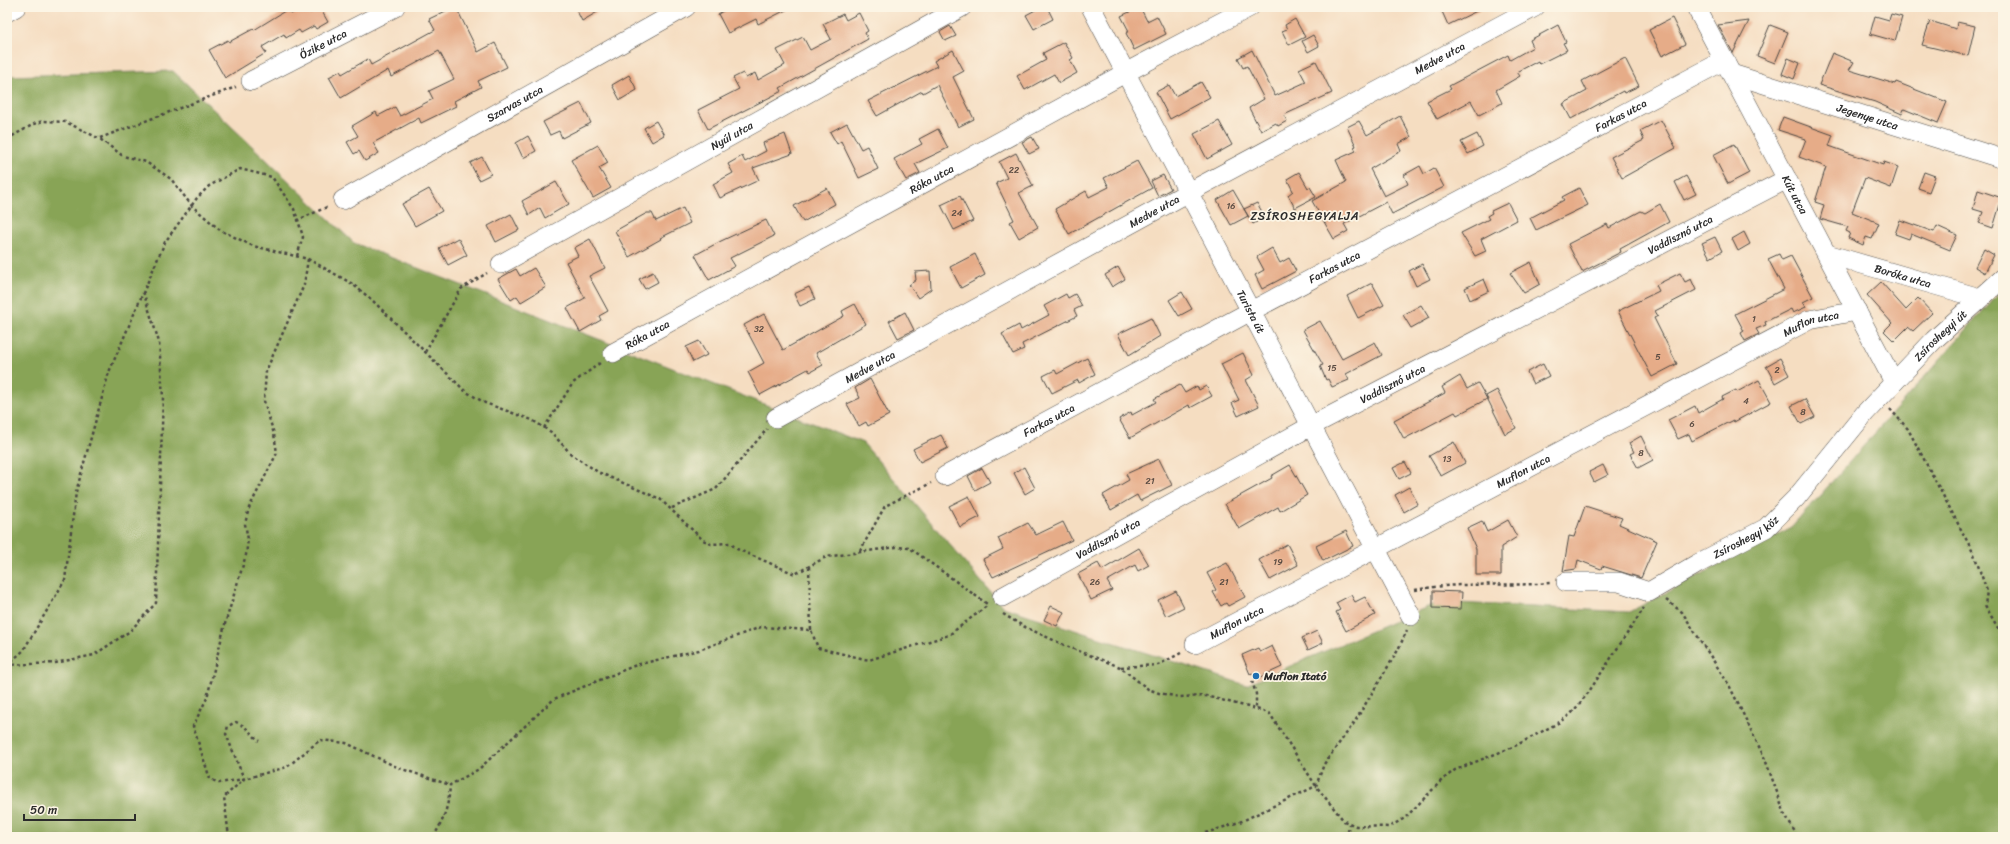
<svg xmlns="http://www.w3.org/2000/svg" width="2010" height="844" font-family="Sriracha,sans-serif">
<rect width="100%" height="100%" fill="#fcf5e5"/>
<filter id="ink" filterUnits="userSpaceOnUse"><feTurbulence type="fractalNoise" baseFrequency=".025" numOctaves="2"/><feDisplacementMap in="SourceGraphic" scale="8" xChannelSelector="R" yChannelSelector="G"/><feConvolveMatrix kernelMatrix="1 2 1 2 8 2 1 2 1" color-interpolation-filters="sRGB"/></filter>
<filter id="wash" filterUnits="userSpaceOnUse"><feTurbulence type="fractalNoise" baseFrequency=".012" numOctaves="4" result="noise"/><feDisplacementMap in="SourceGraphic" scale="16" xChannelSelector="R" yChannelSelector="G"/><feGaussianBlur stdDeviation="0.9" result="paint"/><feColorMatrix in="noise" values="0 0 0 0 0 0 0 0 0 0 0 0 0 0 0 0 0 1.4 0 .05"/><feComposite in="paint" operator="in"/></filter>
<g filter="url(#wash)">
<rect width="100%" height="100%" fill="#f5ddc1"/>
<path fill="#88a456" stroke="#5a6840" d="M173 71 354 243 863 443 1003 607 1246 685 1439 602 1629 612 1792 527 2003 288V837H7V76Z"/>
<g id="blocks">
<path fill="#e6ac88" d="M304 7H307L310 13 320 8 328 22 316 29 314 26 301 33 299 30 286 38 284 34 262 47 266 53 225 78 209 50 228 40 229 42 253 29 254 30 288 9 291 14Z
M454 7H456L478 52 495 43 507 67 478 81 481 87 454 101 456 106 421 123 419 118 373 143 379 153 365 161 359 151 354 154 347 142 358 136 352 126 376 112 378 116 395 107 400 116 433 99 429 91 454 79 439 51 391 77 388 70 341 98 329 77 340 71 342 74 368 59 371 65 435 30 429 19Z
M575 7H606L582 21Z
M730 7H792L758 24 756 19 728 33 718 14Z
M1041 7H1047L1053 19 1034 29 1026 15Z
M1140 7 1147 21 1157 16 1166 34 1134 50 1126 33 1129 31 1121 16Z
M1440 7H1485L1448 25Z
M859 13 868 31 865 33 868 39 780 88 782 91 708 129 698 110 739 89 733 78 743 73 746 78 755 73 758 80 785 65 777 50 803 37 810 50 831 39 823 24 843 14 846 20Z
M1891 14 1902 17 1895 41 1870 34 1875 16 1889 20Z
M1672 18 1685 44 1662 56 1649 30Z
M1295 19 1305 37 1289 45 1282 31 1287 29 1285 25Z
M1749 21 1733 53 1718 25Z
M1930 21 1956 29 1957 22 1975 26 1968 56 1922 45Z
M1558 25 1566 42 1563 43 1567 50 1539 64 1538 61 1517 72 1520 76 1496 90 1502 103 1479 115 1471 101 1437 119 1427 101 1451 89 1449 86 1508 55 1510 60 1533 47 1530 40Z
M1770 25 1788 32 1775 63 1757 56Z
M950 26 956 36 945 41 940 32Z
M1313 35 1319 46 1308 52 1302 41Z
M1064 42 1073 58 1070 60 1077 73 1059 83 1054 74 1025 90 1017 76 1046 60 1043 53Z
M953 50 964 71 953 77 974 119 958 127 937 85 923 93 922 91 877 116 868 101 937 66 934 61Z
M1252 50 1275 96 1306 82 1299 69 1316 61 1332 93 1284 115 1287 121 1278 126 1276 123 1261 131 1249 108 1264 99 1247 66 1243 68 1238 58Z
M1832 53 1854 62 1849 70 1895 84 1896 82 1947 102 1938 123 1904 109 1902 114 1875 102 1819 85Z
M1625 58 1639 86 1624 93 1623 91 1571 119 1563 104 1587 91 1582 81Z
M1788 58 1800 63 1794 79 1782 74Z
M629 75 637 90 620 100 612 85Z
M1201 82 1210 97 1170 119 1156 92 1169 85 1175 96Z
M581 103 591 123 562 138 559 131 550 135 543 122Z
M1400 116 1411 137 1398 144 1401 151 1370 169 1384 196 1408 184 1404 175 1420 166 1424 174 1434 168 1444 187 1392 214 1386 202 1344 224 1348 231 1334 239 1312 201 1346 182 1336 160 1356 151 1354 147 1356 146 1347 127 1359 121 1367 135Z
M1783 117 1833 135 1829 146 1883 165 1884 162 1898 167 1891 188 1865 178 1852 212 1879 223 1872 239 1866 237 1863 245 1848 238 1850 233 1846 231 1848 227 1820 219 1824 205 1815 202 1826 167 1799 157 1806 139 1778 130Z
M1661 120 1676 148 1622 178 1611 157 1644 140 1640 131Z
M656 121 664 135 652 142 644 128Z
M1219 121 1232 145 1207 159 1194 134Z
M847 123 861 149 867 146 878 169 859 178 841 141 837 144 830 132Z
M938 129 948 148 915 164 920 173 906 180 894 159 922 144 919 139Z
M785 134 792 154 753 168 759 180 720 198 713 184 733 173 728 164 742 156 745 162 766 151 763 143Z
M1477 134 1483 146 1468 154 1461 142Z
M528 136 536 151 523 158 516 143Z
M1032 137 1039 149 1029 154 1022 142Z
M1734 144 1749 173 1728 184 1713 155Z
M598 145 608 163 599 168 611 188 593 198 571 160Z
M1016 153 1033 186 1019 193 1038 227 1019 238 1010 222 1014 220 996 183 1007 178 999 162Z
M482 157 491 174 479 180 470 163Z
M1137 161 1152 188 1069 234 1055 209 1086 191 1089 197 1109 187 1104 178Z
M1299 172 1308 188 1310 187 1316 197 1295 208 1288 195 1293 191 1287 179Z
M1924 172 1935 176 1929 192 1918 188Z
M1163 175 1171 189 1158 196 1151 181Z
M1686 176 1696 194 1684 200 1675 182Z
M556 182 569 204 545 218 540 208 529 215 522 201Z
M827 188 835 204 803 222 794 206Z
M1579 188 1588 205 1536 230 1530 218 1564 200 1562 197Z
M429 189 442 211 415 226 402 204Z
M1233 190 1248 216 1231 225 1217 200Z
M1978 190 2002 198 1993 228 1979 223 1983 212 1973 209Z
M960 196 973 221 954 230 941 205Z
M1257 203 1265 217 1253 224 1244 209Z
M1508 203 1517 220 1481 239 1486 251 1475 256 1461 233 1489 219 1487 216 1492 213 1491 211Z
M1660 204 1669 222 1620 249 1621 252 1582 272 1568 244 1607 224 1609 228 1641 211 1645 213Z
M683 208 690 223 660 238 661 239 629 257 615 231 647 213H652L656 221Z
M511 214 519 230 496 242 488 226Z
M766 220 774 236 730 258 735 266 709 280 695 255 721 241Z
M1900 220 1934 232 1937 226 1957 235 1950 250 1911 234 1909 239 1895 234Z
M1744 232 1750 244 1738 251 1732 239Z
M1715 237 1722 251 1710 258 1702 243Z
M458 238 467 255 448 265 439 248Z
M590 239 605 268 589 276 608 311 599 316 601 320 580 332 567 308 585 298 566 262 578 256 574 248Z
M1272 248 1280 263 1289 258 1296 271 1262 289 1255 275 1264 270 1257 257Z
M1984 249 1994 255 1985 273 1975 267Z
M975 254 985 275 961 288 950 267Z
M1779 254 1782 260 1791 256 1813 297 1803 302 1806 307 1793 313 1791 309 1765 322 1766 325 1756 329 1759 334 1745 341 1741 333 1744 331 1735 314 1784 289 1768 259Z
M1531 262 1540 284 1524 293 1510 273Z
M1422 264 1430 279 1416 286 1409 271Z
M1118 267 1125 279 1112 287 1105 275Z
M534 268 546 287 521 302 517 296 511 300 498 279 516 269 520 276Z
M930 271 931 289 918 298 909 285 916 280 915 272Z
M653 272 658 282 645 289 639 279Z
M1680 273 1685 282 1691 279 1696 290 1655 311 1658 316 1654 318 1677 364 1652 377 1618 311 1659 291 1656 285Z
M1484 279 1489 291 1470 300 1465 288Z
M1881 282 1906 310 1918 298 1932 313 1913 331 1908 327 1894 341 1884 331 1892 323 1867 295Z
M1372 283 1384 305 1358 318 1347 296Z
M809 287 815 299 800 306 794 294Z
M1182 292 1192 309 1179 316 1169 300Z
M1066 294 1068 298 1075 294 1082 306 1074 310 1077 316 1022 344 1024 349 1013 354 1002 334 1019 325 1021 330 1049 315 1044 306Z
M855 304 866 324 816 353 823 365 810 372 808 369 760 395 748 372 764 363 744 325 764 314 783 350 844 316 842 311Z
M1421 305 1429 318 1411 328 1403 315Z
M905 312 914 330 898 338 889 321Z
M1151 318 1160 336 1129 355 1118 334Z
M1320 321 1342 359 1375 342 1382 355 1346 374 1349 380 1332 387 1328 379 1326 380 1320 366 1323 365 1303 330Z
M699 341 707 355 693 362 686 347Z
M1243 353 1254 375 1246 380 1259 406 1238 416 1232 403 1239 400 1221 364Z
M1087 358 1095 374 1079 383 1078 380 1052 393 1043 376 1055 370 1057 374Z
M1780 358 1789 375 1775 383 1766 366Z
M1543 364 1549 376 1533 384 1527 372Z
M1460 376 1467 389 1478 383 1487 399 1457 415 1455 412 1404 439 1394 420 1445 393 1442 387Z
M870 379 889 415 868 426 866 422 859 426 847 404 860 398 855 388Z
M1759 380 1771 402 1734 422 1733 420 1692 441 1689 434 1678 439 1668 420 1695 406 1698 413 1723 399 1722 397 1736 390 1737 392Z
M1180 385 1185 393 1197 386 1199 390 1206 386 1212 396 1190 408 1189 405 1130 438 1119 419 1131 412 1132 415 1156 402 1154 399Z
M1497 390 1516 428 1505 434 1486 396Z
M1805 399 1815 417 1801 424 1791 406Z
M941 435 948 448 920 462 913 449Z
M1641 436 1653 460 1638 468 1630 454 1634 452 1629 443Z
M1454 442 1465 463 1441 476 1429 456Z
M1159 459 1172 485 1140 501 1137 495 1111 510 1103 495 1129 480 1126 474Z
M1405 462 1411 473 1399 479 1393 468Z
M1290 465 1307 495 1280 511 1278 507 1239 529 1225 504 1272 478 1271 476Z
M1603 465 1608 475 1594 482 1589 472Z
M1024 467 1035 488 1025 494 1014 473Z
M982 468 990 482 975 490 968 476Z
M1409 487 1418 504 1404 512 1395 495Z
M969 496 980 517 960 527 949 506Z
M1585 506 1622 518 1619 524 1657 541 1641 578 1602 566 1601 569 1578 560 1576 569 1563 571 1569 536 1574 537Z
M1508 520 1517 537 1501 547V575H1476V549L1467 528 1482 521 1487 532Z
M1063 522 1072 540 993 577 983 559 1003 549 998 538 1028 523 1036 535Z
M1346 531 1353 546 1323 561 1316 546Z
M1287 544 1298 565 1270 580 1259 560Z
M1139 548 1149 565 1138 571 1135 565 1107 581 1112 590 1091 600 1078 574 1098 563 1102 570Z
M1227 563 1245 597 1228 606 1226 603 1221 606 1213 592 1216 590 1207 573Z
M1176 591 1184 607 1166 616 1158 600Z
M1433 591 1462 592 1461 609 1433 608Z
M1351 595 1355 602 1365 597 1375 615 1346 631 1336 612 1340 610 1336 603Z
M1051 606 1064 612 1057 626 1044 620Z
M1317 631 1323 643 1308 650 1302 638Z
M1272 646 1282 667 1256 679 1252 673 1250 674 1242 655 1258 648 1260 652Z"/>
</g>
</g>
<g filter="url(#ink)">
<use href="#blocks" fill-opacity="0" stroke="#494642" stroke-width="1"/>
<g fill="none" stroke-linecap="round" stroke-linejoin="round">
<defs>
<g id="minor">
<path id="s1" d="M1091 7 1411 616"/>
<path id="s2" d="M1696 7 1894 382"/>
<path d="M7 12 16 7"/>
<path id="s3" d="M1732 74 2003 159"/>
<path id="s4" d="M251 81 395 7"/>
<path id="s5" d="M343 200 686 7"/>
<path id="s6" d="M1827 254 1980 298"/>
<path id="s7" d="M501 264 962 7"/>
<path id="s8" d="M613 353 1125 73 1250 7"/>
<path id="s9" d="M776 418 1189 192 1535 7"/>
<path id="s10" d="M945 476 1251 311 1725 60"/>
<path id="s11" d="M1566 582H1619L1649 592 1697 564 1766 528 1796 498 1865 413 1934 340 2003 278"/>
<path id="s12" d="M1002 597 1311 426 1787 179"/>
<path id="s13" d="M1195 644 1809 320 1857 311"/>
</g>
</defs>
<use href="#minor" stroke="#494642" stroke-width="20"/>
<path stroke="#494642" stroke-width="2.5" stroke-dasharray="3 3" stroke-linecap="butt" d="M100 138 236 87
M7 139 36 123 44 121 66 122 100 139 123 156 146 162 171 179 192 206 220 230 253 246 308 259 351 283 371 299 465 391 485 403 532 420 551 432 571 454 598 472 660 499 703 540 711 544 730 543 737 549 795 574 826 557 896 547 910 548 987 604
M297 256 303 237 298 220 329 206
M308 259 304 285 266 371 264 401 274 434 277 453 249 508 245 524 248 539 246 555 225 624 207 698 193 726 210 779 219 783 244 779 287 767 320 740 346 743 399 768 450 785
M425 352 461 289 487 273
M1890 409 1908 429 1974 554 1987 591 1985 605 2003 637
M544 428 573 383 600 363
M672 508 716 489 767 429
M860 551 885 506 931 483
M809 567 811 630
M1415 590C1460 581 1506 587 1551 583
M1666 600 1682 612 1729 685 1765 759 1786 817 1798 837
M1003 614 1023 626 1071 648 1120 667 1148 689 1159 693 1179 697 1206 696 1260 710 1270 714 1316 786 1344 821 1356 826 1389 827 1405 818 1442 780 1455 770 1513 747 1558 723 1571 714 1588 693 1644 608
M7 665 23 651 65 580 76 492 109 372 165 242 197 198 209 186 240 169 272 177 294 209 298 220
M7 665 55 663 94 655 130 631 156 603 163 397 159 342 143 291
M1121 667 1158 665 1181 653
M1252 681 1256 694V710
M229 837 224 797 244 779 226 734 228 726 236 722 244 726 259 741
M433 837C444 821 449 804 450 785L479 769 554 699 636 665 699 650 761 627 811 630 818 648 869 660 949 635 988 605
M1194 837 1242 821 1316 786 1324 764 1354 723 1398 650 1407 630
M1347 837 1349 824"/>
<use href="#minor" stroke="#fff" stroke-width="19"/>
</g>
</g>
<circle fill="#1f6fb2" stroke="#fcf5e5" stroke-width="1.5" cx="1256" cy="676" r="4"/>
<g text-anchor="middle" stroke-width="3.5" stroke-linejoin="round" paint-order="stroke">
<g font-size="9" fill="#5a4b42">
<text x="1014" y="173">22</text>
<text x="1231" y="209">16</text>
<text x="957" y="216">24</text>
<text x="1754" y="322">1</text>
<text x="759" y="332">32</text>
<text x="1658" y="360">5</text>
<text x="1332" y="371">15</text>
<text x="1777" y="373">2</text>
<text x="1746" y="404">4</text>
<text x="1803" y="415">8</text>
<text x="1692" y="427">6</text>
<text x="1641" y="456">8</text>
<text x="1447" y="462">13</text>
<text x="1150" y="484">21</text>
<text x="1278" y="565">19</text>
<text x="1095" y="585">26</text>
<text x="1224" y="585">21</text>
</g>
<g font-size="11" fill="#2b2b2b" stroke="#fcf5e5">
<text dy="4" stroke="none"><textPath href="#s4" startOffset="81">Őzike utca</textPath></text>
<text dy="4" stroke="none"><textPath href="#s9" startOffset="755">Medve utca</textPath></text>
<text dy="4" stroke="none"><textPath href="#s5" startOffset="197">Szarvas utca</textPath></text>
<text dy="4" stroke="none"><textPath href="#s10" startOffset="766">Farkas utca</textPath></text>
<text dy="4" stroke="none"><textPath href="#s3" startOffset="142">Jegenye utca</textPath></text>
<text dy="4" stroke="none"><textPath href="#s7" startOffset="264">Nyúl utca</textPath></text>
<text dy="4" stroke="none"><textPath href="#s8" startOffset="363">Róka utca</textPath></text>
<text dy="4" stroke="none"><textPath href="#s2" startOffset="212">Kút utca</textPath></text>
<text dy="4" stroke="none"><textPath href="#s9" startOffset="431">Medve utca</textPath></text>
<text dy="4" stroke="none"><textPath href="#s12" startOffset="769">Vaddisznó utca</textPath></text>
<text dy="4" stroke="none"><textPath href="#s10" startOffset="442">Farkas utca</textPath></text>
<text dy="4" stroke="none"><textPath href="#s6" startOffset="79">Boróka utca</textPath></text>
<text dy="4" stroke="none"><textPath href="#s1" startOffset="344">Turista út</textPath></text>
<text dy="4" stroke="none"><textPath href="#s13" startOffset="695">Muflon utca</textPath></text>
<text dy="4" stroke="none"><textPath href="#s8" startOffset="39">Róka utca</textPath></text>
<text dy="4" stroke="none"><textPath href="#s11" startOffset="478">Zsíroshegyi út</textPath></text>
<text dy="4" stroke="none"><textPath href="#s9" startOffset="107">Medve utca</textPath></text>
<text dy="4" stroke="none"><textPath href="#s12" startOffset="445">Vaddisznó utca</textPath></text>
<text dy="4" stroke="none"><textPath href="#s10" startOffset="118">Farkas utca</textPath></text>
<text dy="4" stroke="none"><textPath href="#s13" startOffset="371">Muflon utca</textPath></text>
<text dy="4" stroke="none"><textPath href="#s11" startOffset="196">Zsíroshegyi köz</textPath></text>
<text dy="4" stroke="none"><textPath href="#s12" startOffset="121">Vaddisznó utca</textPath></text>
<text dy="4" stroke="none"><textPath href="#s13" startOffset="47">Muflon utca</textPath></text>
</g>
<g font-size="11" font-weight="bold" fill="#2b2b2b" stroke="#fcf5e5" text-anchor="start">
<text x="1264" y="680">Muflon Itató</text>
</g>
<g font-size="12" letter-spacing="1" fill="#2b2b2b" stroke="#fcf5e5">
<text x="1305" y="220">ZSÍROSHEGYALJA</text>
</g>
</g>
<rect width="2010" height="844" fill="none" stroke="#fcf5e5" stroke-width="24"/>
<path d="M24 814v6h111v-6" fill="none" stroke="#2b2b2b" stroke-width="2"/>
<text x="30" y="814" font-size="12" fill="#2b2b2b" stroke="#fcf5e5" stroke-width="3" paint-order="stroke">50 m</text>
</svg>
